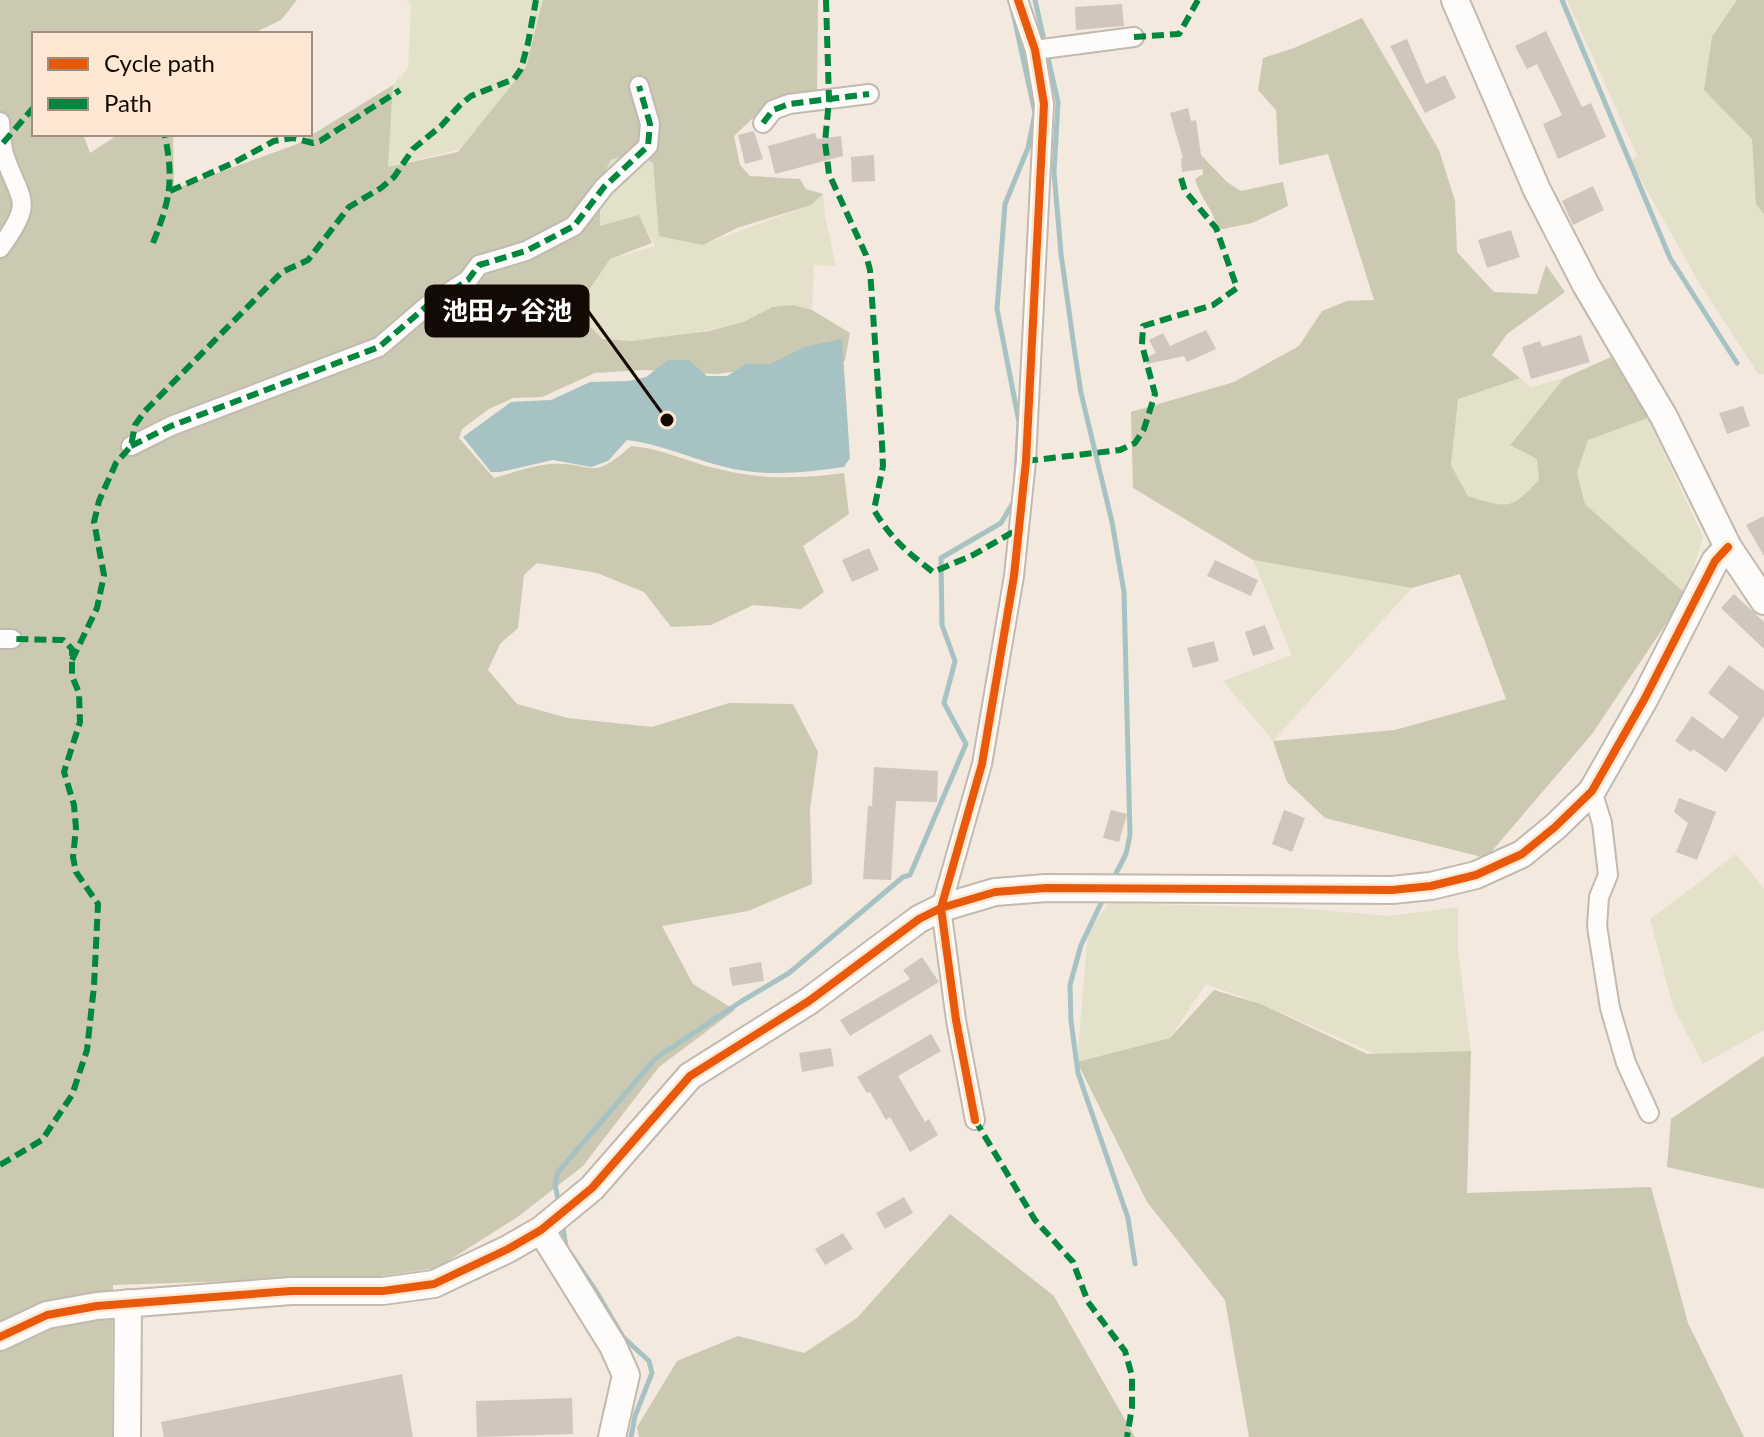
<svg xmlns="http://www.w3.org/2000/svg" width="1764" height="1437" font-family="Lato,'Noto Sans JP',sans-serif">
<rect width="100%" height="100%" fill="#f4e9de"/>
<path fill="#e3e1c9" d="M407 0H545L526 67 466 148 388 167 393 85 408 68 411 5Z
M1567 0H1764V374L1759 375 1699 283 1631 162 1637 155Z
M635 152 653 163 659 235 702 245 810 205 823 194 825 216 836 266 814 265 812 310C800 307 789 305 776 307 764 309 753 318 742 322 719 330 622 348 602 337 589 330 582 315 585 301 588 286 601 272 610 259L655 246 639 216 599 227 600 181 611 160Z
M1520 378 1531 387 1564 378 1510 444 1537 459 1540 480 1521 506H1499L1468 496 1451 465 1454 393Z
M1648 418 1703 537 1686 594 1585 504 1577 473 1588 439Z
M1253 560 1412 588 1273 741 1223 681 1292 655Z
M1736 854 1764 889V1030L1703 1064 1673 1007 1650 919Z
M1109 903 1298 908 1389 916 1458 907V950L1471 1051 1376 1054 1261 1004 1206 984 1170 1038 1077 1062 1088 930Z"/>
<path fill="#cbc9b1" d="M0 0H297L281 20 252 34H34V134H83L90 153 119 134H173L174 189 297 144 393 85 388 167 458 152 526 67 543 0H818L817 92 772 100 734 136 740 165 750 176 800 179 806 189 823 194 811 205 737 228 703 245 659 236 653 163 635 152 611 160 600 182V226L639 215 652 243 610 259 587 293 584 305 588 325 603 339 631 341 709 331 743 322 772 307 793 305 812 310 850 333 845 361 800 355 771 367 716 374 645 370 595 373 542 397 513 398 489 409 462 429 459 438 494 478C511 473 531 466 550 464 595 461 588 484 631 446 660 448 686 461 714 468 758 480 799 479 844 473L849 514 803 546 824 592 801 609 753 605 711 625 671 627 644 592 597 573 537 563 524 575 518 628 500 644 488 670 517 704 568 718 652 727 729 703 793 704 818 752 810 809 812 884 748 911 662 926 693 984 735 1010 659 1067 583 1166 519 1216 437 1268 381 1276 113 1285 112 1437H0Z
M1737 0H1764V214L1756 204 1752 139 1704 90 1712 37Z
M1362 18 1439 150 1455 201 1457 252 1494 292 1537 294 1546 265 1565 292 1507 334 1492 355 1520 378 1458 399 1451 465 1468 496C1508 508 1510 511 1539 480L1537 459 1510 445 1564 378 1611 357 1648 418 1588 440 1577 473 1585 504 1686 594 1592 734 1486 858 1325 818 1287 782 1273 741 1395 730 1506 699 1460 574 1412 588 1253 560 1133 488 1131 412 1234 382 1299 346 1322 311 1347 301 1374 300 1328 154 1279 165 1276 110 1258 90 1263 58 1294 48Z
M1201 155 1227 182 1241 191 1283 182 1288 206 1252 223 1218 230C1214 210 1200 198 1195 179L1203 174Z
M1214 990 1261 1004 1367 1054 1471 1051 1467 1193 1651 1187 1688 1323 1744 1437H1249L1225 1300 1147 1202 1077 1062 1170 1038Z
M1764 1056V1189L1667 1167 1671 1119Z
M950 1214 1054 1296 1135 1437H639L637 1427 677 1361 738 1336 804 1353 857 1318Z"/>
<path fill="#a6c2c3" d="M842 339 850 458 844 467C805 473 764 477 725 467 692 459 661 444 627 440L608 461 591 467 553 460 500 472H491L463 437 511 402 551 400 590 382 629 381 646 377 668 360H689L707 376H727L746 364H771L804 347Z"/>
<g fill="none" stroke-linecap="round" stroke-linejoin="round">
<path stroke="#a6c2c3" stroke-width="5" d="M1035 0 1058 102 1054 172 1061 254 1075 354 1081 393 1112 522 1124 592 1130 835 1126 854 1112 881
M1562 0 1670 258 1737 363
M1012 8 1035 113 1028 148 1005 204 997 309 1019 422 1016 476
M1104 897 1081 945 1070 985 1071 1021 1078 1073 1128 1218 1135 1264
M559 1204 555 1185 558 1172 656 1058 742 1001 789 973 903 877 910 875 966 744 944 703 955 661 942 625 941 558 1001 523 1014 501
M562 1222 566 1247 596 1291 623 1337 649 1361 652 1373 635 1416 631 1437"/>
</g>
<path fill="#d1c6be" d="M1122 4 1124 26 1076 30 1075 7Z
M1546 31 1582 107 1591 103 1606 137 1558 159 1543 124 1562 115 1537 64 1527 69 1515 46Z
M1407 39 1426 84 1445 75 1456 98 1425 113 1390 46Z
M1188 108 1191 121 1196 120 1203 169 1182 172 1181 158H1183L1170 113Z
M754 131 763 159 745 164 738 135Z
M815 133 817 139 841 136 843 156 775 174 768 146Z
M874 155 875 181 852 182 851 157Z
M1593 186 1604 210 1573 225 1562 201Z
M1511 230 1520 257 1487 268 1478 240Z
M1206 330 1216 349 1187 362 1184 356 1147 364 1145 358 1156 353 1149 340 1163 333 1170 346Z
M1581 335 1590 362 1531 379 1522 347 1540 341 1542 347Z
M1743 406 1750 426 1727 434 1719 413Z
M1764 516V556L1746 525Z
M869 548 879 570 852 582 842 560Z
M1215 560 1258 580 1251 596 1207 576Z
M1734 594 1764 622V649L1721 608Z
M1265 625 1274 649 1253 656 1245 632Z
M1214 641 1219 661 1193 668 1187 648Z
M1729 665 1764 691V716L1726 772 1693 749 1691 752 1675 741 1692 716 1723 739 1739 717 1708 693Z
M874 767 938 771 937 802 896 801 891 880 863 879 868 806H872Z
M1679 798 1716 812 1697 860 1676 852 1688 823 1674 812Z
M1111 810 1127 814 1119 842 1103 838Z
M1284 810 1305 818 1292 852 1272 844Z
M922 957 939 982 850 1036 840 1020 910 979 903 970Z
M761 962 764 981 732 986 729 968Z
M931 1034 941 1051 898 1076 925 1122 929 1119 938 1135 910 1152 890 1117 886 1120 870 1092 867 1093 857 1077Z
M831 1048 834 1066 802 1072 799 1053Z
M904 1197 913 1213 885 1229 876 1213Z
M843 1233 853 1249 825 1265 815 1249Z
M402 1374 413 1437H164L161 1422Z
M572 1398 573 1434 477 1437 476 1401Z"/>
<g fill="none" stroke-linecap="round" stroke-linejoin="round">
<defs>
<path id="street" d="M1035 50 1134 37
M0 122C1 132 1 144 4 154 20 203 36 199 0 248
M763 123 773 110 789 104 869 94
M131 446 171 426 379 347 427 306 468 280 479 265 526 251 574 226 604 187 648 146 650 124 639 86
M0 639H12
M1592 791 1602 823 1608 875 1599 897 1597 926 1610 1008 1626 1063 1649 1113
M975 1120 956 1020 941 908 982 764 1014 576 1026 461 1044 104 1035 50 1018 0"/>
<path id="secondary" d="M1455 0 1537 190 1586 285 1664 417 1728 547 1764 601
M541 1230 613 1346 626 1375 612 1437
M0 1337 47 1315 97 1306 291 1291H383L434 1284 508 1249 541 1230 592 1188 690 1076 809 1001 919 919 941 908 995 892 1046 888 1392 890 1431 886 1476 875 1522 854 1555 827 1592 791 1645 698 1715 561 1728 547
M127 1437 128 1303"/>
</defs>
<use href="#street" stroke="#c2b9af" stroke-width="22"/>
<use href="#secondary" stroke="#c2b9af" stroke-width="30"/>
<use href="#street" stroke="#fdfcfa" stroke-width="18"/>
<use href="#secondary" stroke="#fdfcfa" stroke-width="26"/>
<path stroke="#00873e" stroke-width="6" stroke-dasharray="12 6" stroke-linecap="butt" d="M826 0 829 100 825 142 829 174 866 255 870 270 882 443 883 466 874 510C891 539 907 552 933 572L973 555 1018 529
M240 34H241
M1134 37 1179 34 1198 0
M763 123 773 110 789 104 869 94
M3 143 34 107
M170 191 233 163 274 141 293 138 313 143 320 141 400 90
M153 243C170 200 174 181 165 136
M131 446 171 426 379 347 427 306 468 280 479 265 526 251 574 226 604 187 648 146 650 124 639 86
M1026 461 1120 450 1135 443 1144 429 1155 394 1142 345 1143 326 1213 305 1237 288 1216 228 1185 191 1180 175
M72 660 97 608 104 575 94 522 99 501 116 463 131 446 135 425 145 411 282 272 308 260 349 207 381 188 394 177 413 149 441 126 460 105 471 96 514 79 521 69 528 43 536 0
M975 1120 1035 1220 1073 1262 1088 1302 1125 1351 1132 1376V1407L1127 1437
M0 1165 42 1140 72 1095 87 1050 94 986 98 904 76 872 73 857 76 828 74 805 64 772 80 722 79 693 72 676V649L63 640 12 639"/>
<defs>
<path id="cycleway" d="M975 1120 956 1020 941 908 982 764 1014 576 1026 461 1044 104 1035 50 1018 0
M0 1337 47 1315 97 1306 291 1291H383L434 1284 508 1249 541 1230 592 1188 690 1076 809 1001 919 919 941 908 995 892 1046 888 1392 890 1431 886 1476 875 1522 854 1555 827 1592 791 1645 698 1715 561 1728 547"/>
</defs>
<use href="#cycleway" stroke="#fee8d4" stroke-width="13"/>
<use href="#cycleway" stroke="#e8590c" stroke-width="8"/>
</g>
<path fill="none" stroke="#120a03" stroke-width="3" d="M667 420L588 311"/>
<circle fill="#120a03" stroke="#fee8d4" stroke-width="3" cx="667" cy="420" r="8"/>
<rect fill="#120a03" stroke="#120a03" stroke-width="3" x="426" y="286" width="162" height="50" rx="8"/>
<g font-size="26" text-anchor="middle" font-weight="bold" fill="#fff">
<text x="507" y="320">池田ヶ谷池</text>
</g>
<rect x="32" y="32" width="280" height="104" fill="#fee8d4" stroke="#a08f80" stroke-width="2"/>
<rect x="48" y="58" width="40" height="12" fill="#e8590c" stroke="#a08f80" stroke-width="2"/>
<text x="104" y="72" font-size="24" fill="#120a03">Cycle path</text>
<rect x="48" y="98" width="40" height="12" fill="#00873e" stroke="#a08f80" stroke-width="2"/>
<text x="104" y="112" font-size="24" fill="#120a03">Path</text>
</svg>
